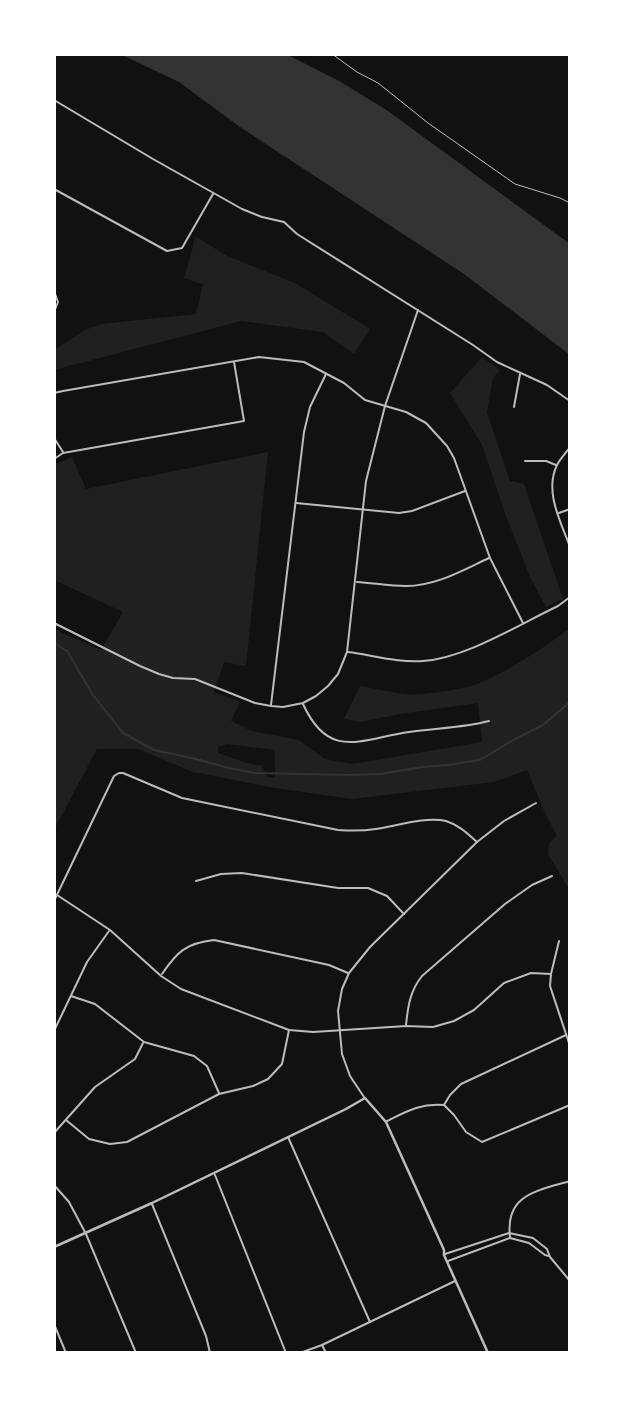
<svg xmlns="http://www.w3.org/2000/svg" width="624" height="1407" font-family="'Work Sans',sans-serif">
  <rect width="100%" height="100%" fill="#111"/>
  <g fill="#202020" fill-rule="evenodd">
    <path d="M195 236 227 256 295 283 370 329 354 354 323 332 241 321 54 370V350L85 330 101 324 196 314 203 284 184 278 192 251Z"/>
    <path d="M482 357 500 370 493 378 487 412 510 481 524 484 563 599 546 607 530 577 505 513 482 445 450 393Z"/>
    <path d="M268 452 246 666 224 662 214 692 240 702 231 721 252 731 299 740 325 759 353 764 482 742 478 703 400 714 361 722 344 719 360 686C374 688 388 692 403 694 419 696 462 690 477 684 507 672 544 648 570 628V891L548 854 549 844 557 836 544 811 527 770 494 782 352 799 275 788 193 772 138 749H97L54 830V629L101 650 123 612 54 580V465L72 457 86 489ZM227 744 275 750V778L267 777 262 766 247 763 218 753V747Z"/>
  </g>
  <path fill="#333" d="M120 54H286L341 82 388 111 570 244V355L464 274 240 127 179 82Z"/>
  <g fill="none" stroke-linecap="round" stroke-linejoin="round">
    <path stroke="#333" stroke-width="2" d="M54 643 67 651 93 695 123 733 154 750 196 759 229 768 255 773 347 775 381 774 422 767 447 765 480 760 513 740 543 725 570 702"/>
    <path stroke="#bcbcbc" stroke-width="1" d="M332 54 357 72 378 83 428 123 515 184 560 198 570 203"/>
    <g stroke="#bcbcbc" stroke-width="2">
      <path d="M54 100 153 159 242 209 262 217 284 222 297 234 473 345 497 362 547 385 570 401"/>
      <path d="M54 189 167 251 182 248 213 194"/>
      <path d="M54 291 58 302 54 312"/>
      <path d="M54 393 63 391 259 357 304 362 344 383 365 400 406 412 426 423 447 446 454 458 490 558 523 623"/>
      <path d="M514 407 520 374"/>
      <path d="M54 438 63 452"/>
      <path d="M570 447C566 453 560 459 557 465 544 492 561 522 570 547"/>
      <path d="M54 459 63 453 244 421 234 362"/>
      <path d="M525 461H546L556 465"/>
      <path d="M296 503 399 513 412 511 465 491"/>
      <path d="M559 513 570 509"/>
      <path d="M357 582C373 583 390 586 406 586 436 586 463 570 489 558"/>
      <path d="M54 623 140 666 159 674 173 678 195 679 255 703 271 706 283 707 303 703 316 696 328 686 338 674 347 652 366 481 385 406 418 310"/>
      <path d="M348 652C372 655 399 663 423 661 466 658 518 625 558 606L570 597"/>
      <path d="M303 704C329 761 361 739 409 732 436 728 462 728 489 721"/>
      <path d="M271 705 304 432 310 407 326 374"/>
      <path d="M196 881 221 874 242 873 338 888H368L387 896 404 914"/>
      <path d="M57 895 110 930 161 976 181 989 289 1030 313 1032 406 1026 433 1027 454 1021 474 1010 504 983 531 973 551 974"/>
      <path d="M54 901 114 776 119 773H123L182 798 338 830C351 831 363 831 376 829 396 826 426 816 446 821 459 825 468 834 477 842"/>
      <path d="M559 941 551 974 550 986 570 1046"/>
      <path d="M162 974C177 952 186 943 214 940L329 965 348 973"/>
      <path d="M71 996 95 1004 144 1042 194 1056 207 1066 219 1093"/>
      <path d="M406 1025C408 1006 410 991 422 976L505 904 532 885 552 876"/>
      <path d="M54 1031 87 962 109 931"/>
      <path d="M364 1097 350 1076 342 1054 338 1011 342 989 349 973 370 947 477 842 504 821 536 803"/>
      <path d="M444 1105 454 1115 466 1132 482 1142 570 1105"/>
      <path d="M66 1120 89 1139 110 1144 127 1142 219 1094 253 1086 268 1079 282 1064 289 1030"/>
      <path d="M387 1121C407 1111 421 1103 444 1105L450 1095 461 1084 566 1035"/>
      <path d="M54 1133 95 1087 135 1059 143 1043"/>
      <path d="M288 1137 370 1322"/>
      <path d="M215 1175 286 1353"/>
      <path d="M54 1185 69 1202 86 1234 136 1353"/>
      <path d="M152 1204 206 1336 210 1353"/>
      <path d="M510 1237C505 1194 537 1191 570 1181"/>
      <path d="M445 1254 509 1233 533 1238 547 1249 550 1257 570 1281"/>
      <path d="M448 1261 510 1238 529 1243 545 1255 549 1256"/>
      <path d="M54 1324 66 1353"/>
      <path d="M322 1345 326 1353"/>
      <path d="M300 1353 322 1345 455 1281"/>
    </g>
    <path stroke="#bcbcbc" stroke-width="2.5" d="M54 1247 152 1203 346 1109 365 1098 386 1122 444 1250V1255L488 1353"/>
  </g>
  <rect width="624" height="1407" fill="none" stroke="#ffffff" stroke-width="112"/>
</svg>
